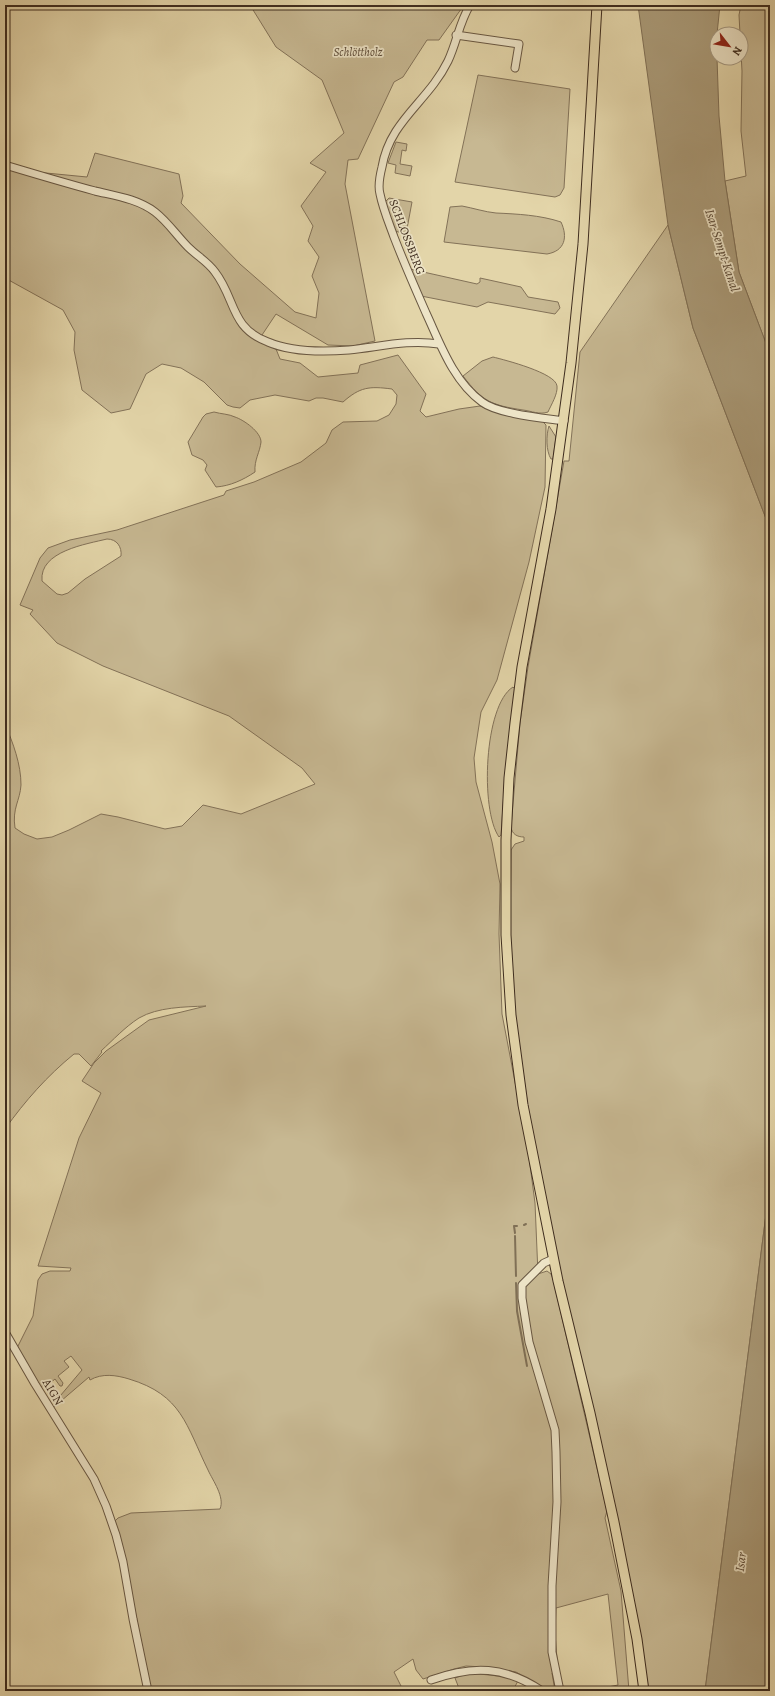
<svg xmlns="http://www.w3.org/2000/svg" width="775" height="1696" font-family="Alegreya,serif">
  <rect width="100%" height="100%" fill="#e3d5a9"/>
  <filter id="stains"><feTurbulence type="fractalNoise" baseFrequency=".005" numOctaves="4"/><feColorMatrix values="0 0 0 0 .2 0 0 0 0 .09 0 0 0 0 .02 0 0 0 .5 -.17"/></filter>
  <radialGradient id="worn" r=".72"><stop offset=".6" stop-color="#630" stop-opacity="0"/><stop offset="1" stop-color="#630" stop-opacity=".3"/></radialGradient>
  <g fill="#c7b892" stroke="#837258" fill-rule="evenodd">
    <path d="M250 5H464L439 40H427L403 77 394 82 358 159 348 160 345 184 375 341 353 346 328 345 276 314 258 341 276 349 280 359 300 363 318 377 358 373 360 365 398 355 426 394 420 411 426 417 459 409 480 406 501 414 541 420 546 425 545 487 529 562 497 680 481 712 474 758 476 782 492 842 500 884 499 934 502 1014 528 1150 535 1203 538 1274 547 1271 551 1274 553 1279 607 1511 605 1518 621 1591 629 1691H588L618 1685 608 1594 556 1608 555 1633 558 1672 552 1673 555 1691H546L516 1672 483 1667 466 1666 454 1669 423 1679 416 1670 413 1659 394 1672 401 1686 398 1691H151L123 1550 115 1521 118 1518 131 1513 220 1509C225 1497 213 1481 208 1470 186 1425 182 1395 129 1379 116 1375 102 1373 90 1380L89 1377 54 1407 55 1402 82 1370 71 1356 64 1361 69 1367 58 1376 63 1383 62 1386H60L55 1379 49 1384 47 1382 41 1387 17 1348 33 1316 38 1280 42 1274 50 1271H70L71 1268 38 1266 79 1138 101 1093 82 1081 94 1063 106 1051 149 1020 206 1006C184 1007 158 1007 139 1018 125 1027 113 1040 101 1051L102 1052 91 1066 79 1054H74C47 1076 25 1101 5 1129V724C13 743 21 764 21 785 20 801 12 808 15 828L24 834 37 839 52 837 69 830 101 814 118 817 165 829 182 826 203 805 241 814 315 784 302 768 229 716 103 666 57 643 30 614 33 610 20 605 40 558 48 548 70 540 117 530 224 495 226 491 254 482 301 462 326 443 332 430 343 422 377 421 389 415 396 404 397 395 392 389C369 386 360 387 343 402L323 398H316L309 401 275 395 250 400 240 408 233 407 227 405 204 382 181 368 162 364 146 374 130 409 111 413 82 390 74 350 75 332 63 310 5 278V169L87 177 95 153 179 174 183 196 181 203 240 264 295 312 316 318 319 293 312 276 319 257 308 241 313 226 301 206 326 172 310 163 344 133 322 80 276 47ZM107 539C117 539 122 547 121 556L85 579 68 593 62 595 57 594 42 581C39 551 87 544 107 539Z"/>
    <path d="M741 5H770V354L739 272 725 181 746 176 741 131 742 71 739 15Z"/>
    <path d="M478 75 570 89 564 188 560 195 555 197 455 182Z"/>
    <path d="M396 142 407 144 406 151 402 150 400 164 412 166 410 176 395 173 396 165 388 163Z"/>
    <path d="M389 198 412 202 406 234 395 231 385 202Z"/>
    <path d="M462 206C473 208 485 212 496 213 517 214 540 215 561 222 568 237 565 251 547 254L444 242 450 207Z"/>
    <path d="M668 225 693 328 770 529V1183L705 1691H648L641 1638 618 1520 568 1309 534 1150 515 1014 510 935 511 850 515 844 524 841V837C517 837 512 834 511 827L520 723 528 667 564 461H569L580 352Z"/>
    <path d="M410 269 477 284 480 282V278L521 287 528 297 558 302 560 308 555 314 488 302 477 307 421 296Z"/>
    <path d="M493 357C505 360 556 373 557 386 558 394 551 405 548 412 540 415 531 411 523 410 491 405 483 402 463 376L482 361Z"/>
    <path d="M214 412C221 414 229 414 235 417 244 420 261 432 261 442 260 452 254 460 255 472 243 480 230 486 216 487L205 470 207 465 203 460 192 455 188 442 203 417 206 414Z"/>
    <path d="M549 426 556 437 553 459H551C546 451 546 435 549 426Z"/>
    <path d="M513 687 515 689 505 777 501 835 499 837C480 810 484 705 513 687Z"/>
    <path d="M469 1673 509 1677 518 1681 513 1690 507 1687 505 1691 503 1690 502 1691H460L455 1678Z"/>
  </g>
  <g fill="#ab9c7a" stroke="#807056">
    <path d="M638 5H720L717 34V58L719 116 725 181 739 272 770 354V529L693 328 668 225Z"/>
    <path d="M770 1183V1682L769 1691H705Z"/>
  </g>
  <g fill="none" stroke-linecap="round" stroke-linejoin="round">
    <g stroke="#807056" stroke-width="2">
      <path d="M524 1225 526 1224"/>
      <path d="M515 1233 514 1226H517"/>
      <path d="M515 1236 516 1276"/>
      <path d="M516 1283 517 1311 527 1366"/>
    </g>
    <defs>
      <g id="minor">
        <path d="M470 5C459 23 457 42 448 61 428 102 390 120 382 167 380 175 378 187 380 194 383 209 389 223 394 237 404 263 415 288 426 313 440 343 453 381 482 402 498 414 543 418 564 421"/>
        <path d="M456 35 519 44 515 68"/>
        <path d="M5 165C35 174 65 183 95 191 116 196 138 199 155 212 168 222 177 236 188 247 197 256 208 262 215 272 236 299 230 328 268 342 291 352 324 352 349 350 379 347 409 339 439 344"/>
        <path d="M553 1259 544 1263 522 1285V1298L529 1342 555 1430 556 1452 557 1502 552 1586V1652L560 1691"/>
        <path d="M5 1332 35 1384 94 1479 106 1506 116 1535 123 1562 133 1619 148 1691"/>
        <path d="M431 1680C473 1665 505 1666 542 1691"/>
      </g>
      <path id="major" d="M597 5 583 244 571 363 551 509 522 667 515 723 509 778 506 840V935L511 1015 523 1105 558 1281 590 1413 614 1522 637 1639 644 1691"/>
    </defs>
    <use href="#minor" stroke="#685742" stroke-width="9"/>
    <use href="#major" stroke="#3f2d1f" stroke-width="11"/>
    <use href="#minor" stroke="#ede4c7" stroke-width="7"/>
    <use href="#major" stroke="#e3d5a9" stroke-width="9"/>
  </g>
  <g text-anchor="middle" stroke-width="3.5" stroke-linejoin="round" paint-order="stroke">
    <g font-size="12" font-style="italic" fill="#5a4936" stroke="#ede4c7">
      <text x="358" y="56">Schlöttholz</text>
    </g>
    <g font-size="12" fill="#3f2d1f" stroke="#ede4c7">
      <text transform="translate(407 237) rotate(69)" y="4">SCHLOSSBERG</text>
      <text transform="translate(53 1392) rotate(59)" y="4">AIGN</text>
    </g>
    <g font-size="13" font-style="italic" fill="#5a4936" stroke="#ede4c7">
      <text transform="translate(723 250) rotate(72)" y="5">Isar-Sempt-Kanal</text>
      <text transform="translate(740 1562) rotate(-83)" y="5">Isar</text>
    </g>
  </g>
  <rect width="775" height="1696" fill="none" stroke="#e3d5a9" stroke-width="20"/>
  <rect x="6" y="6" width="763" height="1684" fill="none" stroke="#3f2d1f" stroke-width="2"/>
  <rect x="10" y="10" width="755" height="1676" fill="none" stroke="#3f2d1f"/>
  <g transform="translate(729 46) rotate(121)"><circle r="19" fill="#ede4c7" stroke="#a79b84"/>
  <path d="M0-3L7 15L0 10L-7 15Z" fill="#8f2418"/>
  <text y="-6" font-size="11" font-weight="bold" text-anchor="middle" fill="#3f2d1f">N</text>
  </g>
  <rect width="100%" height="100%" filter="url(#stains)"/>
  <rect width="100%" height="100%" fill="url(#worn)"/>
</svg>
